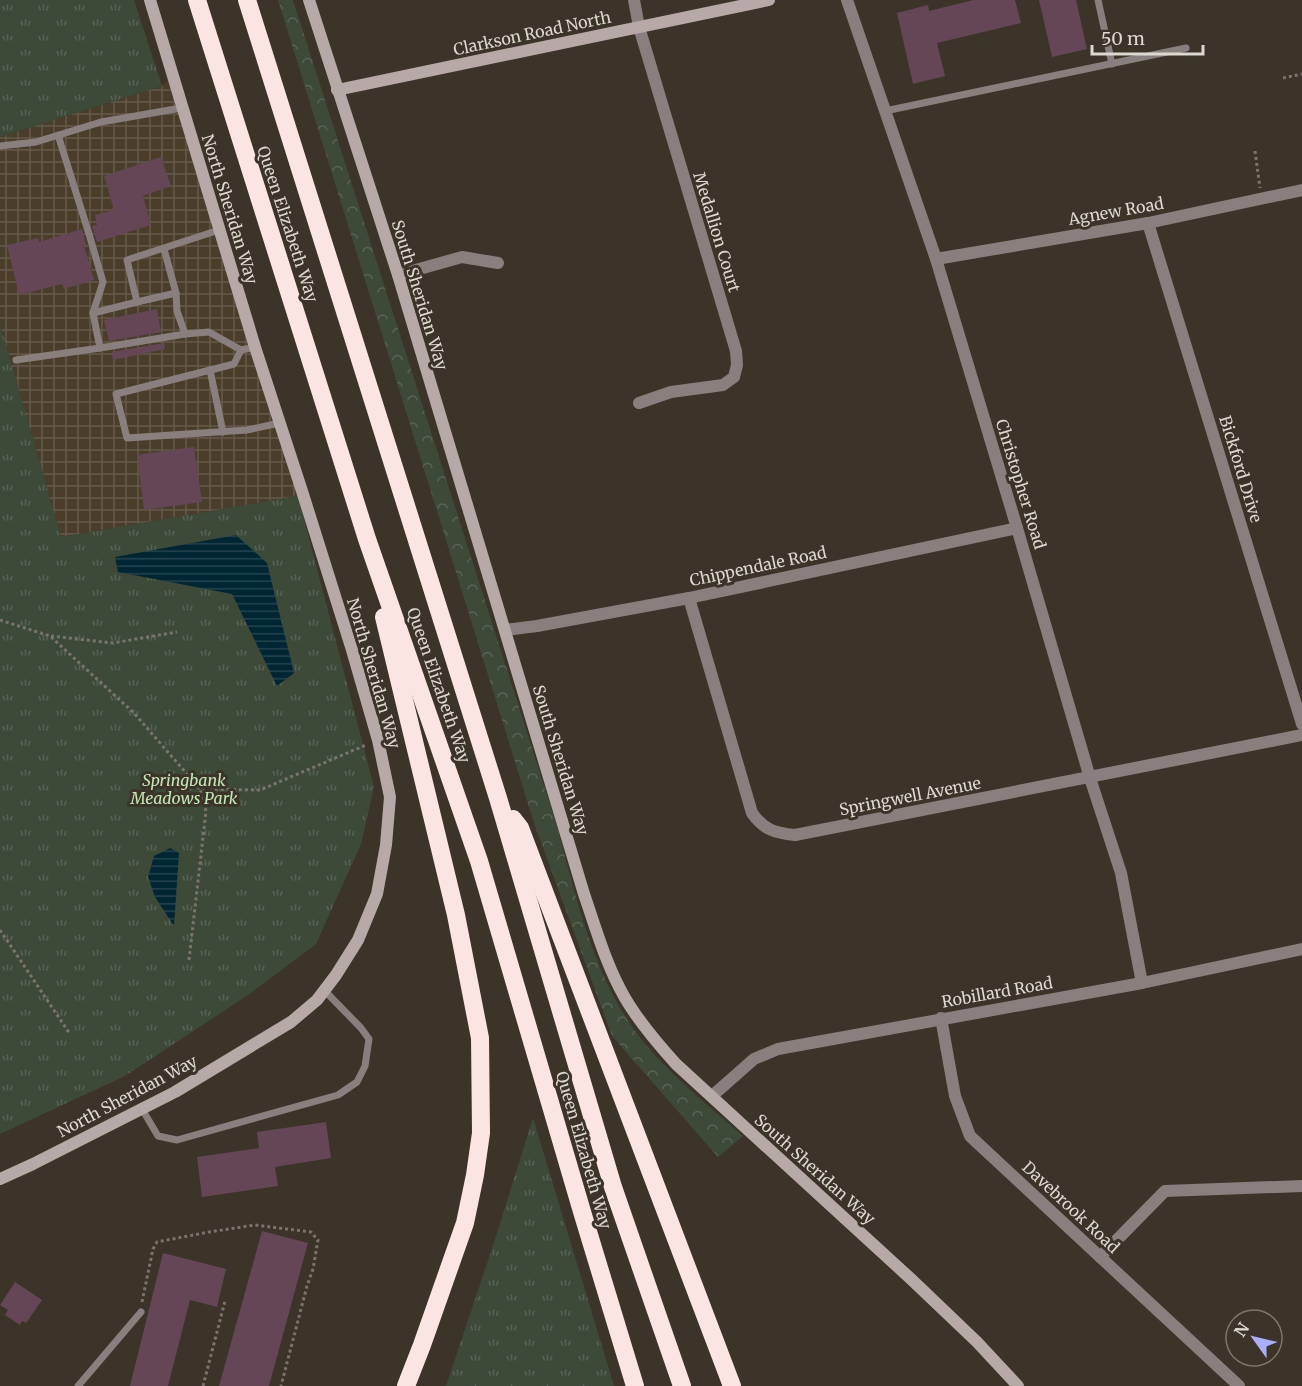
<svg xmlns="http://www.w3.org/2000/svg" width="1302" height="1386" font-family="Merriweather,serif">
  <defs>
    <pattern id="industrial-grid" width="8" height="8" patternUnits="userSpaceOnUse" patternTransform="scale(1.5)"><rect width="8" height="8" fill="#4a3e2b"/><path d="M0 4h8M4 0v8" fill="none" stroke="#645949"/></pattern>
    <pattern id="grass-tufts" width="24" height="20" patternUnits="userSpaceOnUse" patternTransform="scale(1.5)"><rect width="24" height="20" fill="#3d4a38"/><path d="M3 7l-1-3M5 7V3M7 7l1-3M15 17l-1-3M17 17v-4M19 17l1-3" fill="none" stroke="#596354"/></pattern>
    <pattern id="forest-crowns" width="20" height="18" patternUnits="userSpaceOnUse" patternTransform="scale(1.5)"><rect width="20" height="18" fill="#3d4a38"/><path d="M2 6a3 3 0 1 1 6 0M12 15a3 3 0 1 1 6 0" fill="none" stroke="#596354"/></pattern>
    <pattern id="water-rules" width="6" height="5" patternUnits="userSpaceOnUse" patternTransform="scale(1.5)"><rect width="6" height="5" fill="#002633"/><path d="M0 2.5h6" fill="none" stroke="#254550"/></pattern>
  </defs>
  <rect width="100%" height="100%" fill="#3c3428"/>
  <path fill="url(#industrial-grid)" d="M173 77 298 496 61 537 0 324V137L162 86Z"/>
  <g fill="url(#grass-tufts)">
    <path d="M0 0H134L162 86 0 137Z"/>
    <path d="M0 324 61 537 298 496 374 787 361 844 316 944 248 995 125 1076 0 1134Z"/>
    <path d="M533 1118 614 1386H446L491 1252Z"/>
  </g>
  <path fill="url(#forest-crowns)" d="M278 0H293L556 823C577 899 594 983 646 1045 675 1079 710 1107 743 1136L718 1157 612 1036 534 823Z"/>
  <g fill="url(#water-rules)">
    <path d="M236 535 267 563 294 673 277 686 232 594 118 572 115 557Z"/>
    <path d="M170 848 179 853 174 926 155 897 148 877 154 856Z"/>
  </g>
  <g fill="#644656">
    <path d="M973 0H1015L1021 23 937 43 945 76 913 84 897 13 928 5 929 11Z"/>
    <path d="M1039 0H1076L1087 49 1052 57Z"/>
    <path d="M161 157 171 186 143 196 151 225 97 242 92 226 97 225 95 215 114 210 104 176Z"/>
    <path d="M82 229 86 245 84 246 94 280 64 289 62 284 19 295 7 245 38 238 39 242Z"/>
    <path d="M157 309 161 332 109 341 104 320Z"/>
    <path d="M164 343 165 349 113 360 111 352Z"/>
    <path d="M194 447 202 502 144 510 137 455Z"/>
    <path d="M326 1122 331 1158 275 1167 278 1186 202 1197 197 1157 259 1148 257 1132Z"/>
    <path d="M262 1231 308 1243 269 1386H219Z"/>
    <path d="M163 1253 226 1269 220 1294 217 1307 190 1300 168 1386H130Z"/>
    <path d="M15 1282 42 1300 26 1323 22 1321 20 1325 5 1315 8 1310 0 1305Z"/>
  </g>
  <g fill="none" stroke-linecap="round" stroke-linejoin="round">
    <g stroke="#7b746a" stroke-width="3" stroke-dasharray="3 3" stroke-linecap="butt">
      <path d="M1283 78 1302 74"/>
      <path d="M1255 151 1260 188"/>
      <path d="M0 620 50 636 134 713 200 789 260 790 366 745"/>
      <path d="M51 636 113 643 177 632"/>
      <path d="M0 930 70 1034"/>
      <path d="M189 960 206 811 200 789"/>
      <path d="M142 1302 153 1249 157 1242 209 1232 255 1225 311 1232 318 1240 313 1269 307 1286 281 1386"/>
      <path d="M203 1386 225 1301"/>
    </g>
    <g stroke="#887f7e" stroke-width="7">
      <path d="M1098 0 1112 64"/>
      <path d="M885 111 1186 48"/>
      <path d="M58 135 89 234 103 282 93 313"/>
      <path d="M0 146 36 142 101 122 181 108"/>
      <path d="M219 230 127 260 137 302 93 313 100 348 185 334 209 332 241 350"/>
      <path d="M164 249 176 293 177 311 185 334"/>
      <path d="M137 302 176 293"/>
      <path d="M255 347 241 350 234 364 116 394 127 438 247 430 280 423"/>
      <path d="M16 360 100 348"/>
      <path d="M210 370 223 432"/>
      <path d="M142 1109 158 1136 177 1140 338 1095 357 1082 365 1066 369 1039 361 1028 324 990"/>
      <path d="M78 1386 141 1312"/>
    </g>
    <g stroke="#887f7e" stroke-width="12">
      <path d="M634 0 639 27 736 351 737 365 734 377 723 385 671 392 639 403"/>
      <path d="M847 0 936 259 1017 528 1090 778 1121 873 1142 983"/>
      <path d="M1148 223 1302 724"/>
      <path d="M936 259 1148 223 1302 190"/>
      <path d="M398 275 462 257 498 263"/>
      <path d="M689 598 752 813C764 830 775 833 795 835L1302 735"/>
      <path d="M505 630 537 626 689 598 1017 528"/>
      <path d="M941 1018 955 1096 970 1136 1239 1386"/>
      <path d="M712 1096 754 1059 778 1049 1142 983 1302 949"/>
      <path d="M1100 1257 1165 1191 1302 1186"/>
    </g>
    <g stroke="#b6a9a7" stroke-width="12">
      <path d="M309 0 398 275 584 894C596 929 606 965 625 998 639 1022 657 1043 676 1064L911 1279 977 1342 1018 1386"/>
      <path d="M337 90 769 0"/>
      <path d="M0 1179 33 1164 175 1092 291 1022 317 1000 336 975 358 940 377 894 386 845 390 797 378 740 352 650 302 491 255 347 150 0"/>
    </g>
    <g stroke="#fae5e2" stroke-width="18">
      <path d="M197 0 367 539 479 861 583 1215 635 1386"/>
      <path d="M247 0 498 798 613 1187 682 1386"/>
      <path d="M384 617 456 915 480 1038 481 1133 475 1175 465 1223 422 1345 406 1386"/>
      <path d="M513 819 520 828 732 1386"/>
    </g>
  </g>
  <g text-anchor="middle" stroke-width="6" stroke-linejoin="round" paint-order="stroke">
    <g font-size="16" fill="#ddd8d0" stroke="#3c3428">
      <text transform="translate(532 33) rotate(-12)" y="6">Clarkson Road North</text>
      <text transform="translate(230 209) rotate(73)" y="6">North Sheridan Way</text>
      <text transform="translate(1116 211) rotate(-10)" y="6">Agnew Road</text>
      <text transform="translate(288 224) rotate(72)" y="6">Queen Elizabeth Way</text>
      <text transform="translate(717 232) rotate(73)" y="6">Medallion Court</text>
      <text transform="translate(420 295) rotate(73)" y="6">South Sheridan Way</text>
      <text transform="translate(1241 469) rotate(73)" y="6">Bickford Drive</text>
      <text transform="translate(1021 484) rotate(73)" y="6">Christopher Road</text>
      <text transform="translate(758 566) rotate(-12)" y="6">Chippendale Road</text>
      <text transform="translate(374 673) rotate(74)" y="6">North Sheridan Way</text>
      <text transform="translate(439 685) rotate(71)" y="6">Queen Elizabeth Way</text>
      <text transform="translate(561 760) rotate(73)" y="6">South Sheridan Way</text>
      <text transform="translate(910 796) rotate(-11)" y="6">Springwell Avenue</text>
      <text transform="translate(997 992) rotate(-10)" y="6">Robillard Road</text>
      <text transform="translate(127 1096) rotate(-28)" y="6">North Sheridan Way</text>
      <text transform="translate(584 1150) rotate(74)" y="6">Queen Elizabeth Way</text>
      <text transform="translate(815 1169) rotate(42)" y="6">South Sheridan Way</text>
      <text transform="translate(1071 1207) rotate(43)" y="6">Davebrook Road</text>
    </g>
    <g font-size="16" font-style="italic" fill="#c2e8b6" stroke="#3c3428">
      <text x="184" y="786">Springbank<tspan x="184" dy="18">Meadows Park</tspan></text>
    </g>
  </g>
  <g transform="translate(1254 1338) rotate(304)"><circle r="28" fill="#3c3428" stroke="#7c766b" stroke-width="1.5"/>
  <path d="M0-4.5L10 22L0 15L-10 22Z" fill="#abaffb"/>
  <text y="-9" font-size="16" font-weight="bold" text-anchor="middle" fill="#ddd8d0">N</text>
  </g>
  <path d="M1092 45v9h111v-9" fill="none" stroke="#ddd8d0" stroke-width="3"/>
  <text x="1101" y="45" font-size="18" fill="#ddd8d0" stroke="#3c3428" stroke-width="4.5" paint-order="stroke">50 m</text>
</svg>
